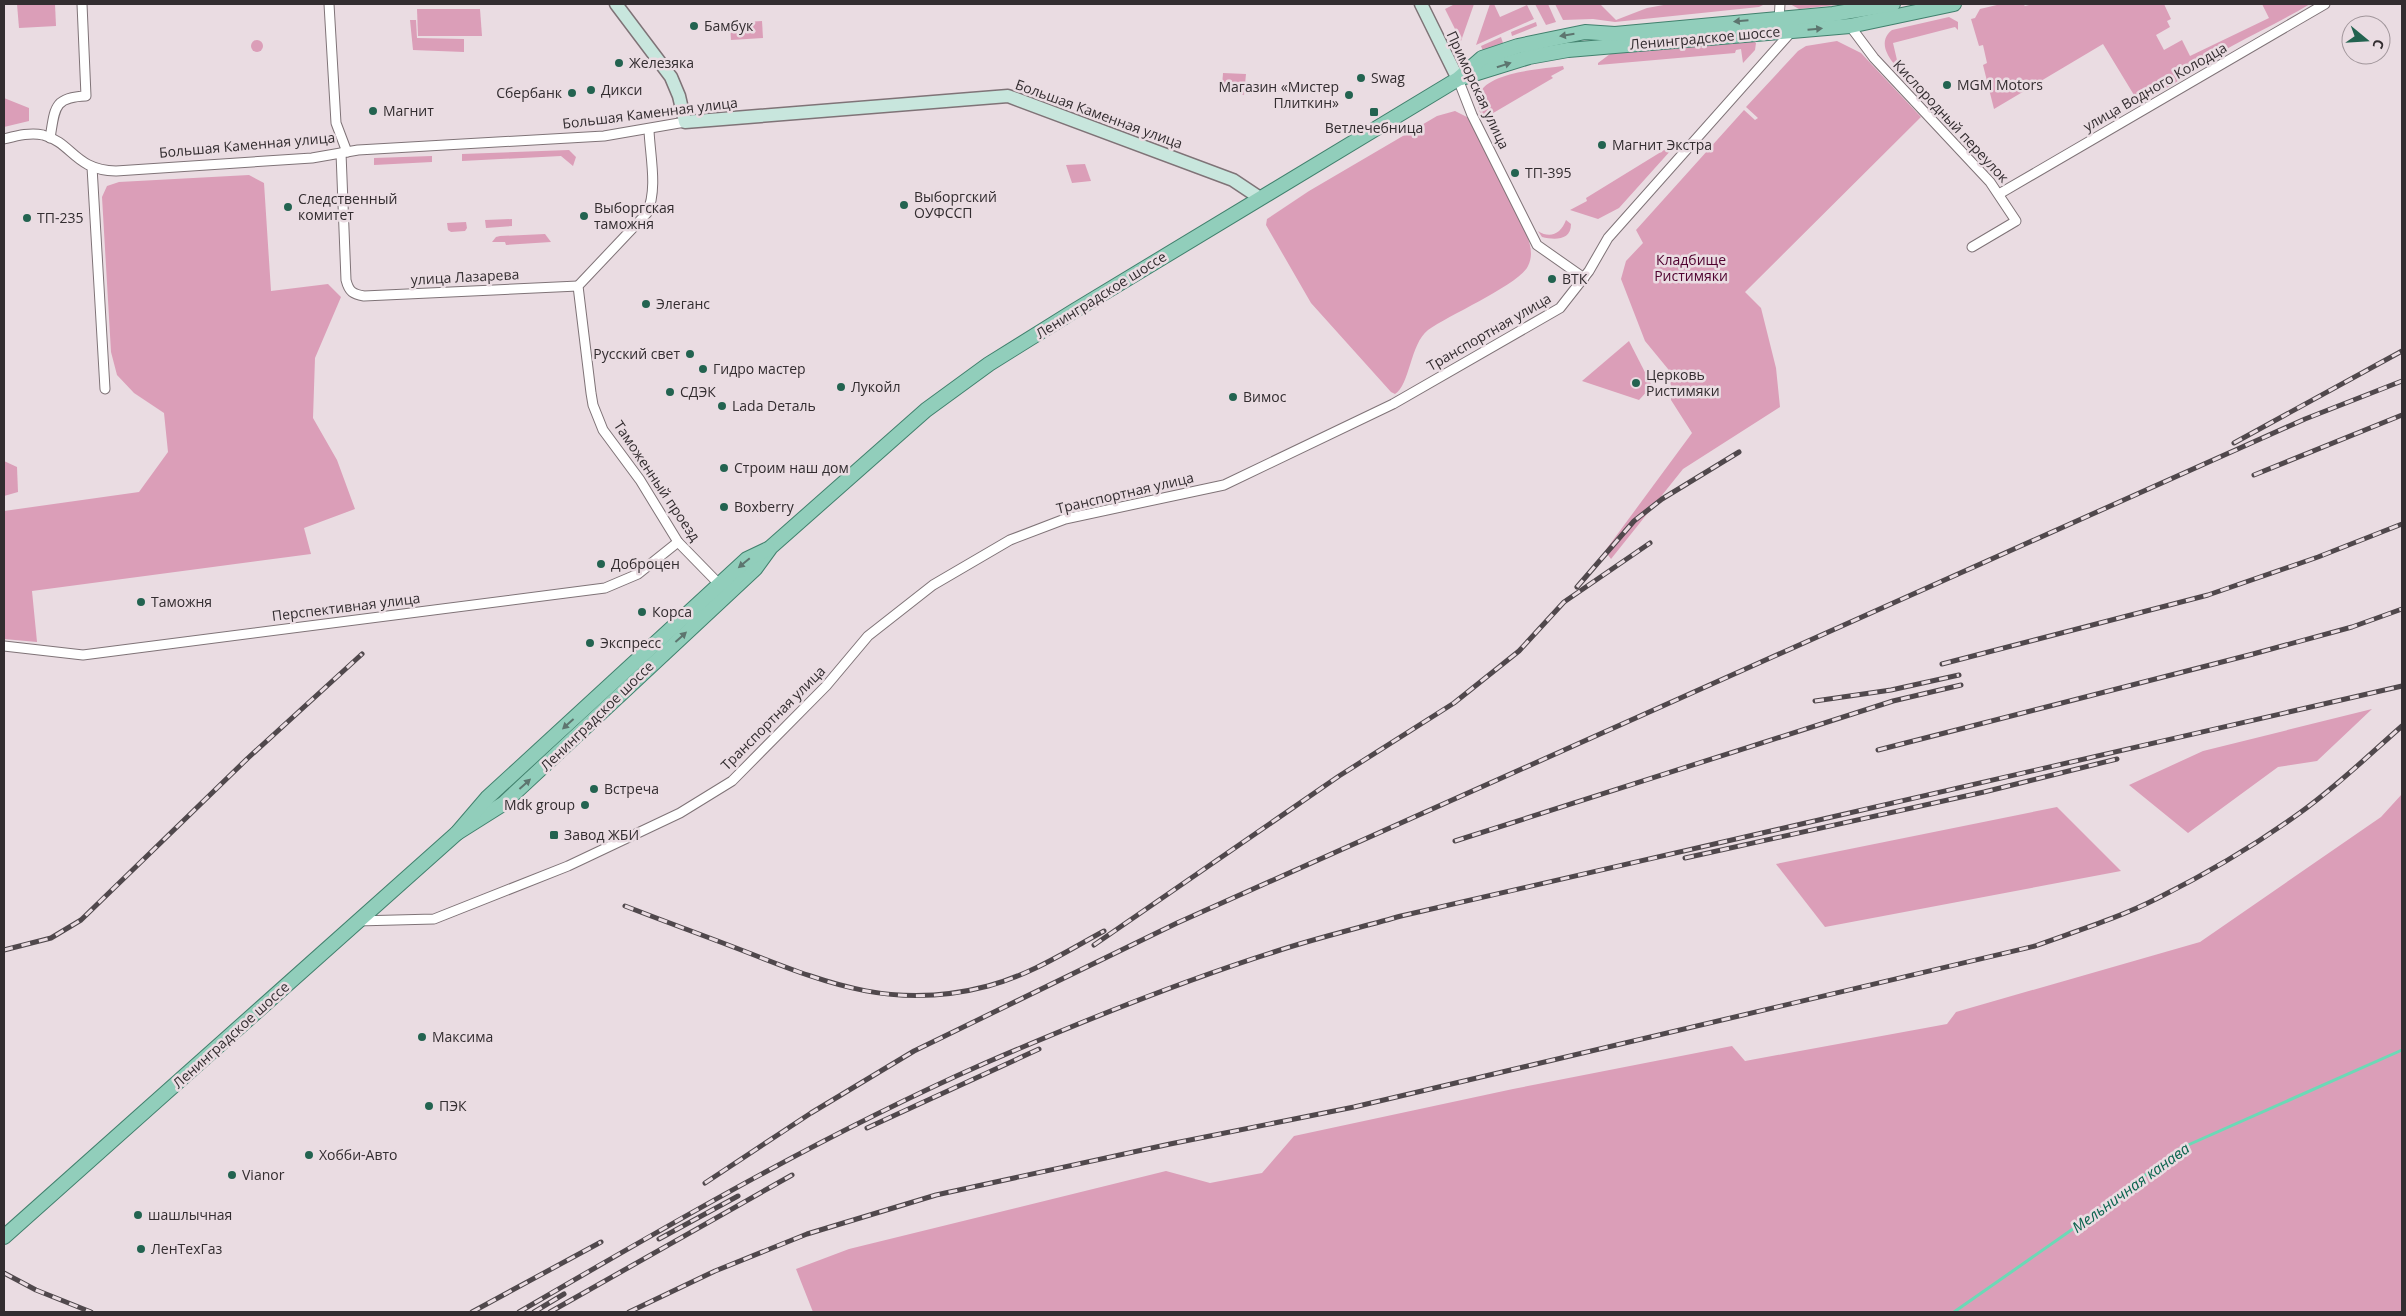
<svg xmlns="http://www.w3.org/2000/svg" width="2406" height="1316" font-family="'Open Sans',sans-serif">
  <rect width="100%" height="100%" fill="#eadce2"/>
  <g fill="#db9eb8">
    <path d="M17 4H55L56 26 19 28Z"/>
    <path d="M1455 4H1474L1461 41 1445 9Z"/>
    <path d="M1490 4H1494L1500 17 1527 5 1534 19 1476 45Z"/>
    <path d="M1535 4H1548L1556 22 1546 25Z"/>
    <path d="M1555 4H1600L1616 20 1647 8 1669 4H1765L1759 7 1615 22 1593 19 1563 20Z"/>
    <path d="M1790 4H1844L1799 9Z"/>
    <path d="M2001 4H2023L2025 6 2033 4H2164L2171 19 2167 21 2170 27 2156 35 2164 50 2182 40 2190 56 2269 18 2262 4H2310C2285 19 2258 32 2232 46 2201 63 2174 88 2140 101L2134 95 2103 44 1994 109 1983 65 1987 63 1983 45 1979 46 1971 19 1975 18 1980 9Z"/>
    <path d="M417 9H480L482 36H418Z"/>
    <path d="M1949 17 1958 22V30L1955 27 1893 43 1897 60 1896 66C1887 56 1878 41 1892 30Z"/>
    <path d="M410 20H416L417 38 464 39V52L413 50Z"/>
    <path d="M762 21 763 38 731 40 730 23Z"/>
    <path d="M1536 22 1537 26 1512 36 1511 32Z"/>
    <path d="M1501 37 1503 43 1483 51 1481 46Z"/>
    <path d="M1752 40 1756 43 1755 50 1743 63 1741 49 1736 50 1735 53 1598 65V63L1610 54Z"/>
    <circle cx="257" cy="46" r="6"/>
    <path d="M1837 41 1861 53 1921 117 1745 292 1761 308 1776 368 1780 407 1683 469 1611 559 1605 551 1692 433 1671 400V386L1668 369 1645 341 1621 279 1626 261 1643 243 1636 230 1744 110 1755 120 1758 118 1746 107 1798 51 1806 46Z"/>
    <path d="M1563 66 1564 69 1551 76 1553 78 1483 119C1480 112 1476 105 1478 97 1484 72 1542 69 1563 66Z"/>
    <path d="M1223 73 1246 74 1244 95 1222 87Z"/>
    <path d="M4 98 29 108V121L4 127Z"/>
    <path d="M1455 111 1469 118 1476 129 1527 236C1531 246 1533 256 1528 266 1520 284 1449 315 1428 330 1410 344 1410 385 1395 394L1391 392 1311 303 1266 225 1267 219 1309 191 1437 116Z"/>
    <path d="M1669 147 1672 149 1619 208 1598 219 1570 210 1587 201 1586 198Z"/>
    <path d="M569 150 576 157 573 166 561 156 462 161V154Z"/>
    <path d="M432 156V162L374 165V158Z"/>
    <path d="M1085 164 1091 181 1072 183 1066 165Z"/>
    <path d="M249 175 264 183 271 291 328 284 341 297 315 358 313 418 337 460 355 509 304 528 311 554 32 591 37 642 4 639V511L139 492 168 452 164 413 134 393 117 375 111 352 102 197 107 186 119 182Z"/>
    <path d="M512 219V226L486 228 485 220Z"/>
    <path d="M1566 220 1571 224C1571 241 1554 240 1542 237L1538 231C1550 239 1561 234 1566 220Z"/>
    <path d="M466 222 467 228 465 231 451 232 448 230 447 223Z"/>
    <path d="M545 234 551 242 506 245 505 242H492L496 237 500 236Z"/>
    <path d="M1629 341 1652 386 1639 400 1582 381Z"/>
    <path d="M4 461 17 467 18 492 4 496Z"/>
    <path d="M2372 709 2317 761 2278 767 2188 833 2129 785 2203 751Z"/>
    <path d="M2402 794V1312H813L796 1269 849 1249 1166 1171 1210 1183 1262 1173 1294 1136 1513 1089 1732 1046 1745 1061 1947 1024 1956 1012 2200 942 2381 817Z"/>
    <path d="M2057 807 2121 871 1825 927 1776 864Z"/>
  </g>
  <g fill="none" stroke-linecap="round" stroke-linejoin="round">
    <path stroke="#6cd9b6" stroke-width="3" d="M1954 1312 2100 1210 2179 1149 2402 1050"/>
    <defs>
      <g id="street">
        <path d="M329 4 336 123 347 152"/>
        <path d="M1779 19 1780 4"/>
        <path d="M1850 26 1874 58 1990 182 2016 221 1972 247"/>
        <path d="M1458 79 1472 115 1537 245 1584 278"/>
        <path d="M649 130C650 156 658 189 647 213L578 286 591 393 593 405 603 430 640 480 678 542 722 587"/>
        <path d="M50 138C55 109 53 97 86 96L82 4"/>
        <path d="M4 139C16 136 30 132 43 135 73 143 74 170 116 171L312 158 358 150 604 136 685 122"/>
        <path d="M341 153 346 280C349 292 353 294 364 296L578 286"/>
        <path d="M92 167 105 389"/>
        <path d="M1999 194 2325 4"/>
        <path d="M4 646 83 655 605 588 638 574 678 542"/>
        <path d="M357 921 434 919 568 866 680 813 732 781 826 686 868 636 933 585 1010 540 1065 519 1224 485 1393 404 1560 308 1589 271 1608 238 1792 31"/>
      </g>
      <g id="secondary">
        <path d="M616 4 671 77 679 96 685 122 1008 96 1233 180 1260 198"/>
        <path d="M1421 4 1458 79"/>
      </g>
      <g id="primary">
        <path d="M1461 78 1529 57 1568 50 1850 26 1954 4"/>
        <path d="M457 833 503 804 755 569 771 547 926 410 989 364 1074 311 1458 79 1482 58 1518 46 1585 32 1615 34 1833 14 1893 4"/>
        <path d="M4 1237 457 833 487 798 747 559 768 549"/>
      </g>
    </defs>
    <use href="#street" stroke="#7f7377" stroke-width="11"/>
    <use href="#secondary" stroke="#7f7377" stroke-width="15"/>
    <use href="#primary" stroke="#41806d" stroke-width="16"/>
    <use href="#street" stroke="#fff" stroke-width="9"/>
    <use href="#secondary" stroke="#c8e6dd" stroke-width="12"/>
    <use href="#primary" stroke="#91cebb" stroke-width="14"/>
    <defs>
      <g id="rail">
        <path d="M2234 443 2402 351"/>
        <path d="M2254 475 2402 415"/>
        <path d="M1577 587 1634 521 1662 499 1739 452"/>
        <path d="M1942 664 2208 595 2318 557 2402 524"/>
        <path d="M1815 701 1891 690 1959 675"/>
        <path d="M1878 750 2253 654 2352 627 2402 609"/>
        <path d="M1455 841 1893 701 1961 685"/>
        <path d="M1685 858 1984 792 2117 759"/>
        <path d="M625 906C666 922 708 937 749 953 833 986 897 1010 988 986 1030 975 1067 951 1104 931"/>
        <path d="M1094 945 1339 776 1454 703 1519 651 1564 602 1650 543"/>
        <path d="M4 950 51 938 81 920 248 758 362 654"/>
        <path d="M867 1128 1039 1049"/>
        <path d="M705 1183 811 1113 914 1051 1177 923 2305 419 2402 381"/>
        <path d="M659 1239 738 1196"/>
        <path d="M4 1273 36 1290 91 1312"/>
        <path d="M472 1312 601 1242"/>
        <path d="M519 1312C670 1224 823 1135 983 1064 1078 1023 1176 983 1274 952 1316 938 1359 928 1401 916L2402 686"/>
        <path d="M534 1312 564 1294"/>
        <path d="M550 1312 792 1175"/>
        <path d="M629 1312 715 1271 807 1234 936 1195 1170 1144 1354 1107 2035 946C2076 931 2119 918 2158 898 2208 873 2257 844 2301 812 2337 786 2369 755 2402 726"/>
      </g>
    </defs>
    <use href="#rail" stroke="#50484c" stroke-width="5"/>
    <use href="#rail" stroke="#eadce2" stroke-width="3" stroke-dasharray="9" stroke-linecap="butt"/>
  </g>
  <defs><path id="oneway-solid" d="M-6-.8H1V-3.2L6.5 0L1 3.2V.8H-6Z" transform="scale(1.25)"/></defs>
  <g fill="#5d756f">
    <use href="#oneway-solid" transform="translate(1741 21) rotate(175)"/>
    <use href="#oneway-solid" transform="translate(1815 29) rotate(-5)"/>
    <use href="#oneway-solid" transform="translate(1567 35) rotate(171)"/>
    <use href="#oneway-solid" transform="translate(1504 65) rotate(-18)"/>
    <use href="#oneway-solid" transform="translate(744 563) rotate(140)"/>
    <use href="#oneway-solid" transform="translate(681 637) rotate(-42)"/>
    <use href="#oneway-solid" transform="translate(568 724) rotate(138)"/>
    <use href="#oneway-solid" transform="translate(525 784) rotate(-42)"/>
  </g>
  <g fill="#236350" stroke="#eadce2" stroke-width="2">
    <circle cx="694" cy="26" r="5"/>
    <circle cx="619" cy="63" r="5"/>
    <circle cx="1361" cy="78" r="5"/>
    <circle cx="1947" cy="85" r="5"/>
    <circle cx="591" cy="90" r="5"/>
    <circle cx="572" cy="93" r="5"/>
    <circle cx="1349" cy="95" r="5"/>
    <circle cx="373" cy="111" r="5"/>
    <rect x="1369" y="107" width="10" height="10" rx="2.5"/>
    <circle cx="1602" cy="145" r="5"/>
    <circle cx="1515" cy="173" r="5"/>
    <circle cx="904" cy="205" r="5"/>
    <circle cx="288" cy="207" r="5"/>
    <circle cx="584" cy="216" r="5"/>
    <circle cx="27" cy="218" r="5"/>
    <circle cx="1552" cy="279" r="5"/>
    <circle cx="646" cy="304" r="5"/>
    <circle cx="690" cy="354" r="5"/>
    <circle cx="703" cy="369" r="5"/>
    <circle cx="1636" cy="383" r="5"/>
    <circle cx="841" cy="387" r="5"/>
    <circle cx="670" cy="392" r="5"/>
    <circle cx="1233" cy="397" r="5"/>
    <circle cx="722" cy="406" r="5"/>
    <circle cx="724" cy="468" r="5"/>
    <circle cx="724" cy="507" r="5"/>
    <circle cx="601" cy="564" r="5"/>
    <circle cx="141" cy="602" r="5"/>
    <circle cx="642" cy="612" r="5"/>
    <circle cx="590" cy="643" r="5"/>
    <circle cx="594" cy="789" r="5"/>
    <circle cx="585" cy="805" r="5"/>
    <rect x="549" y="830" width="10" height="10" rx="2.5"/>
    <circle cx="422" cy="1037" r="5"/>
    <circle cx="429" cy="1106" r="5"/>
    <circle cx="309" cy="1155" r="5"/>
    <circle cx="232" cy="1175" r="5"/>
    <circle cx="138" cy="1215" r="5"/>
    <circle cx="141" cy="1249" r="5"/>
  </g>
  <g text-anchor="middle" stroke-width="5" stroke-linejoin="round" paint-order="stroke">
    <g font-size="14" fill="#332d30" stroke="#eadce2" text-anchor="start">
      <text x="704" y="31">Бамбук</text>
      <text x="629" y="68">Железяка</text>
      <text x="1371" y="83">Swag</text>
      <text x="1957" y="90">MGM Motors</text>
      <text x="1339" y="92" text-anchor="end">Магазин «Мистер<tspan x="1339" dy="16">Плиткин»</tspan></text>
      <text x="601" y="95">Дикси</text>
      <text x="562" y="98" text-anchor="end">Сбербанк</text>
      <text x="383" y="116">Магнит</text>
      <text x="1374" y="133" text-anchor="middle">Ветлечебница</text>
      <text x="1612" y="150">Магнит Экстра</text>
      <text x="1525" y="178">ТП-395</text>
      <text x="914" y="202">Выборгский<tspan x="914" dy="16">ОУФССП</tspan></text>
      <text x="298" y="204">Следственный<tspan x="298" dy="16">комитет</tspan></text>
      <text x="594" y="213">Выборгская<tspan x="594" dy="16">таможня</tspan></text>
      <text x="37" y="223">ТП-235</text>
      <text x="1562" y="284">ВТК</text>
      <text x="656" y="309">Элеганс</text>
      <text x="680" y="359" text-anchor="end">Русский свет</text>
      <text x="713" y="374">Гидро мастер</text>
      <text x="1646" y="380">Церковь<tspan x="1646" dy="16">Ристимяки</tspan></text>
      <text x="851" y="392">Лукойл</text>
      <text x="680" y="397">СДЭК</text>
      <text x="1243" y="402">Вимос</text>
      <text x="732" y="411">Lada Dеталь</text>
      <text x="734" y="473">Строим наш дом</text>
      <text x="734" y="512">Boxberry</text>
      <text x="611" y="569">Доброцен</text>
      <text x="151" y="607">Таможня</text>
      <text x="652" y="617">Корса</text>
      <text x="600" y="648">Экспресс</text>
      <text x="604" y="794">Встреча</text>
      <text x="575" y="810" text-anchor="end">Mdk group</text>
      <text x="564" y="840">Завод ЖБИ</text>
      <text x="432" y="1042">Максима</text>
      <text x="439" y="1111">ПЭК</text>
      <text x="319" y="1160">Хобби-Авто</text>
      <text x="242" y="1180">Vianor</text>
      <text x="148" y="1220">шашлычная</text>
      <text x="151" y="1254">ЛенТехГаз</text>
    </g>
    <g font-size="14" fill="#332d30" stroke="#eadce2">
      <text transform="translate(1705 38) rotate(-5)" y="5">Ленинградское шоссе</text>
      <text transform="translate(2155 87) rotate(-30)" y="5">улица Водного Колодца</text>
      <text transform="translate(1478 90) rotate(65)" y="5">Приморская улица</text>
      <text transform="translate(650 113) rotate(-7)" y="5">Большая Каменная улица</text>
      <text transform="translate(1099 114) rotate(20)" y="5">Большая Каменная улица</text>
      <text transform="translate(1951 121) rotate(47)" y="5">Кислородный переулок</text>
      <text transform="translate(247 145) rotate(-5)" y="5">Большая Каменная улица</text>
      <text transform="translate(465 277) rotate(-3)" y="5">улица Лазарева</text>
      <text transform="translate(1101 295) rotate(-32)" y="5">Ленинградское шоссе</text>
      <text transform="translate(1489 332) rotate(-30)" y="5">Транспортная улица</text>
      <text transform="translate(657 481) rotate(56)" y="5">Таможенный проезд</text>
      <text transform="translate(1125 493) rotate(-13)" y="5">Транспортная улица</text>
      <text transform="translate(346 607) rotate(-7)" y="5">Перспективная улица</text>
      <text transform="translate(597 716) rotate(-44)" y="5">Ленинградское шоссе</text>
      <text transform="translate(773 718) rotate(-45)" y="5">Транспортная улица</text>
      <text transform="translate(231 1035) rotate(-42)" y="5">Ленинградское шоссе</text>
    </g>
    <g font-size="14" fill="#4f022f" stroke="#eadce2">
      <text x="1691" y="265">Кладбище<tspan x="1691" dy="16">Ристимяки</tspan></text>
    </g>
    <g font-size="15" font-style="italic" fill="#0a644e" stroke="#eadce2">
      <text transform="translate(2131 1188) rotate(-36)" y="5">Мельничная канава</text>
    </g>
  </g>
  <rect width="2406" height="1316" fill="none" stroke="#332d30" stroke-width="10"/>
  <g transform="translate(2366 40) rotate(108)"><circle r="24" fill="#eadce2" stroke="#a1969b"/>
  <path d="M0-4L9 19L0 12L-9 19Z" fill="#236350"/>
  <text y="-8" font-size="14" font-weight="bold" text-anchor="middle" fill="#332d30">С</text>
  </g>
</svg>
